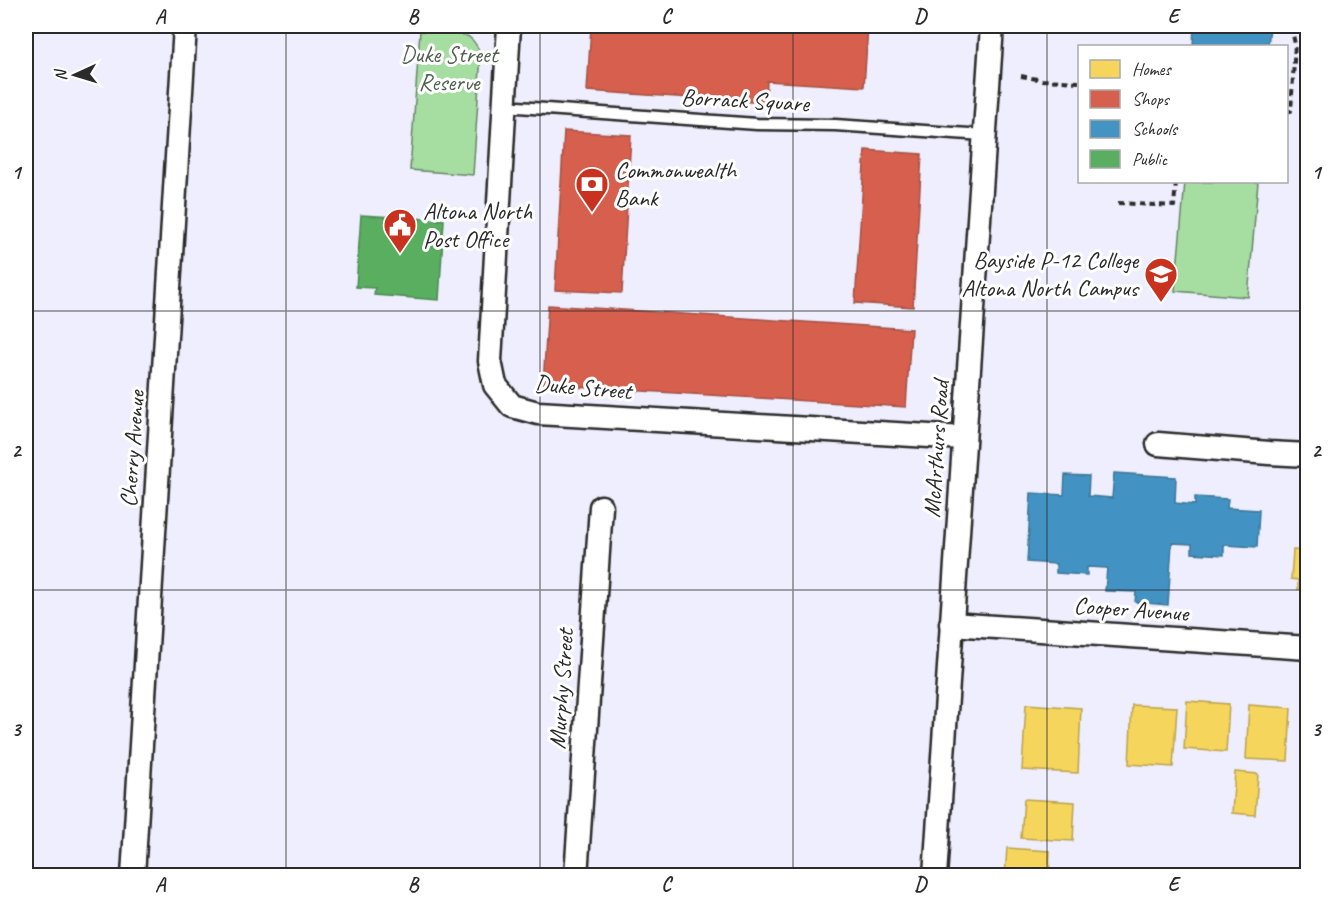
<svg xmlns="http://www.w3.org/2000/svg" width="1333" height="901" font-family="Caveat,sans-serif">
  <rect width="100%" height="100%" fill="#eeeefe"/>
  <filter id="ink" filterUnits="userSpaceOnUse"><feTurbulence type="fractalNoise" baseFrequency=".0167" numOctaves="2"/><feDisplacementMap in="SourceGraphic" scale="12" xChannelSelector="R" yChannelSelector="G"/><feConvolveMatrix kernelMatrix="1 2 1 2 8 2 1 2 1" color-interpolation-filters="sRGB"/></filter>
  <g filter="url(#ink)">
    <g fill="#a6dda1" stroke="#688466" stroke-width="1.5">
      <path d="M420 31C433 32 458 31 469 37 475 41 478 48 481 54L473 175 410 170Z"/>
      <path d="M1185 182H1258L1248 297 1175 291Z"/>
    </g>
    <g fill="#f6d55c" stroke="#b9a24d" stroke-width="1.5">
      <path d="M1293 550 1308 551V590L1298 589V580L1291 579Z"/>
      <path d="M1187 701 1229 704 1226 752 1184 749Z"/>
      <path d="M1026 704 1081 708 1078 773 1022 770Z"/>
      <path d="M1132 705 1177 707 1173 767 1129 764Z"/>
      <path d="M1249 705 1291 708 1288 761 1246 759Z"/>
      <path d="M1305 710H1308V767L1302 766Z"/>
      <path d="M1235 772 1258 774 1255 815 1232 813Z"/>
      <path d="M1024 799 1075 802 1073 841 1021 838Z"/>
      <path d="M1007 848 1050 851 1049 876H1005Z"/>
    </g>
    <g fill="#d6604d" stroke="#a35043" stroke-width="1.5">
      <path d="M644 26H868L864 87 767 81 766 103 587 91 591 27 644 30Z"/>
      <path d="M564 131 631 135 622 293 555 290Z"/>
      <path d="M865 150 922 154 913 307 855 303Z"/>
      <path d="M548 305 911 329 906 407 543 385Z"/>
    </g>
    <g fill="#4393c3" stroke="#3c7495" stroke-width="1.5">
      <path d="M1194 26H1270L1268 46H1193Z"/>
      <path d="M1114 473 1176 477 1175 503 1195 505V497L1228 499 1227 508 1259 510 1257 547 1224 545V555L1192 553V544L1172 543 1168 605 1135 602 1136 592 1105 591 1107 568 1087 567V575L1056 573V564L1027 562 1031 493 1064 495 1065 475 1089 476 1088 496 1112 498Z"/>
    </g>
    <path fill="#5aae61" stroke="#4c8751" stroke-width="1.5" d="M361 215 444 220 439 300 374 295 375 288 356 287Z"/>
    <g fill="none" stroke-linecap="round" stroke-linejoin="round">
      <defs>
        <path id="lane" d="M504 106 757 124 835 125 984 135"/>
        <g id="street">
          <path d="M509 26 490 361 495 385 512 406 538 413 964 438"/>
          <path d="M1158 444 1269 453 1308 455"/>
          <path d="M951 624 1308 648"/>
          <path d="M133 876 185 26"/>
          <path d="M576 876 601 507"/>
          <path d="M935 876 992 26"/>
        </g>
      </defs>
      <use href="#lane" stroke="#2b2b2b" stroke-width="15"/>
      <use href="#street" stroke="#2b2b2b" stroke-width="27"/>
      <g stroke="#2b2b2b" stroke-width="4" stroke-dasharray="6 4.5" stroke-linecap="butt">
        <path d="M1021 76 1042 80 1080 82"/>
        <path d="M1286 111H1291L1295 44 1291 26"/>
        <path d="M1118 203 1174 206 1176 182"/>
      </g>
      <use href="#lane" stroke="#fff" stroke-width="10"/>
      <use href="#street" stroke="#fff" stroke-width="22"/>
    </g>
  </g>
  <path fill="none" stroke="#2b2b2b" stroke-width="1.5" stroke-opacity="0.55" d="M286 26V876M540 26V876M793 26V876M1047 26V876M26 311H1308M26 590H1308"/>
  <defs>
    <symbol id="bank-pin" viewBox="-11 -11 22 30"><path d="M0 17L-7.5 6A9.5 9.5 0 1 1 7.5 6Z" fill="#c8321e" stroke="#fff"/><path d="M-6-4H6V4H-6ZM0-2.3a2.3 2.3 0 1 0 0 4.6a2.3 2.3 0 1 0 0-4.6Z" fill="#fff"/></symbol>
    <symbol id="civic-pin" viewBox="-11 -11 22 30"><path d="M0 17L-7.5 6A9.5 9.5 0 1 1 7.5 6Z" fill="#c8321e" stroke="#fff"/><path d="M-.6-6.5H3V-4.5H.6V-3L4-1V1h2V6H-6V1h2V-1L-.6-3ZM-1.2 2.5V6h2.4V2.5Z" fill="#fff"/></symbol>
    <symbol id="school-pin" viewBox="-11 -11 22 30"><path d="M0 17L-7.5 6A9.5 9.5 0 1 1 7.5 6Z" fill="#c8321e" stroke="#fff"/><path d="M0-5L7-2L0 1L-7-2ZM-4 1L0 2.5L4 1V4Q0 6-4 4Z" fill="#fff"/></symbol>
  </defs>
  <g fill-rule="evenodd">
    <use href="#bank-pin" x="573" y="165" width="38" height="52"/>
    <use href="#civic-pin" x="381" y="206" width="38" height="52"/>
    <use href="#school-pin" x="1142" y="255" width="38" height="52"/>
  </g>
  <g text-anchor="middle" stroke-width="6" stroke-linejoin="round" paint-order="stroke">
    <g font-size="24" fill="#50604e" stroke="#fff">
      <text x="449" y="62">Duke Street<tspan x="449" dy="28">Reserve</tspan></text>
    </g>
    <g font-size="24" fill="#2b2b2b" stroke="#fff">
      <text transform="translate(745 100) rotate(3)" y="8">Borrack Square</text>
      <text transform="translate(583 387) rotate(5)" y="8">Duke Street</text>
      <text transform="translate(132 449) rotate(-86)" y="8">Cherry Avenue</text>
      <text transform="translate(936 449) rotate(-86)" y="8">McArthurs Road</text>
      <text transform="translate(1131 609) rotate(4)" y="8">Cooper Avenue</text>
      <text transform="translate(561 689) rotate(-86)" y="8">Murphy Street</text>
    </g>
    <g font-size="24" fill="#2b2b2b" stroke="#fff" text-anchor="start">
      <text x="615" y="178">Commonwealth<tspan x="615" dy="28">Bank</tspan></text>
      <text x="423" y="219">Altona North<tspan x="423" dy="28">Post Office</tspan></text>
      <text x="1138" y="268" text-anchor="end">Bayside P-12 College<tspan x="1138" dy="28">Altona North Campus</tspan></text>
    </g>
  </g>
  <rect width="1333" height="901" fill="none" stroke="#fff" stroke-width="66"/>
  <rect x="1078" y="45" width="210" height="138" fill="#ffffff" stroke="#aaaaaa" stroke-width="1.5"/>
  <rect x="1090" y="60" width="30" height="18" fill="#f6d55c" stroke="#aaaaaa" stroke-width="1.5"/>
  <text x="1132" y="75" font-size="18" fill="#2b2b2b">Homes</text>
  <rect x="1090" y="90" width="30" height="18" fill="#d6604d" stroke="#aaaaaa" stroke-width="1.5"/>
  <text x="1132" y="105" font-size="18" fill="#2b2b2b">Shops</text>
  <rect x="1090" y="120" width="30" height="18" fill="#4393c3" stroke="#aaaaaa" stroke-width="1.5"/>
  <text x="1132" y="135" font-size="18" fill="#2b2b2b">Schools</text>
  <rect x="1090" y="150" width="30" height="18" fill="#5aae61" stroke="#aaaaaa" stroke-width="1.5"/>
  <text x="1132" y="165" font-size="18" fill="#2b2b2b">Public</text>
  <g transform="translate(75 75) rotate(266)" stroke="#ffffff" stroke-width="4.5" paint-order="stroke">
  <path d="M0-4.5L10 22L0 15L-10 22Z" fill="#2b2b2b"/>
  <text y="-9" font-size="16" font-weight="bold" text-anchor="middle" fill="#2b2b2b">N</text>
  </g>
  <rect x="33" y="33" width="1267" height="835" fill="none" stroke="#2b2b2b" stroke-width="2"/>
  <g font-size="20" text-anchor="middle" font-weight="bold" fill="#2b2b2b">
    <text x="160" y="23">A</text>
    <text x="413" y="23">B</text>
    <text x="666" y="23">C</text>
    <text x="920" y="23">D</text>
    <text x="1173" y="23">E</text>
    <text x="16" y="179">1</text>
    <text x="1316" y="179">1</text>
    <text x="16" y="457">2</text>
    <text x="1316" y="457">2</text>
    <text x="16" y="736">3</text>
    <text x="1316" y="736">3</text>
    <text x="160" y="891">A</text>
    <text x="413" y="891">B</text>
    <text x="666" y="891">C</text>
    <text x="920" y="891">D</text>
    <text x="1173" y="891">E</text>
  </g>
</svg>
